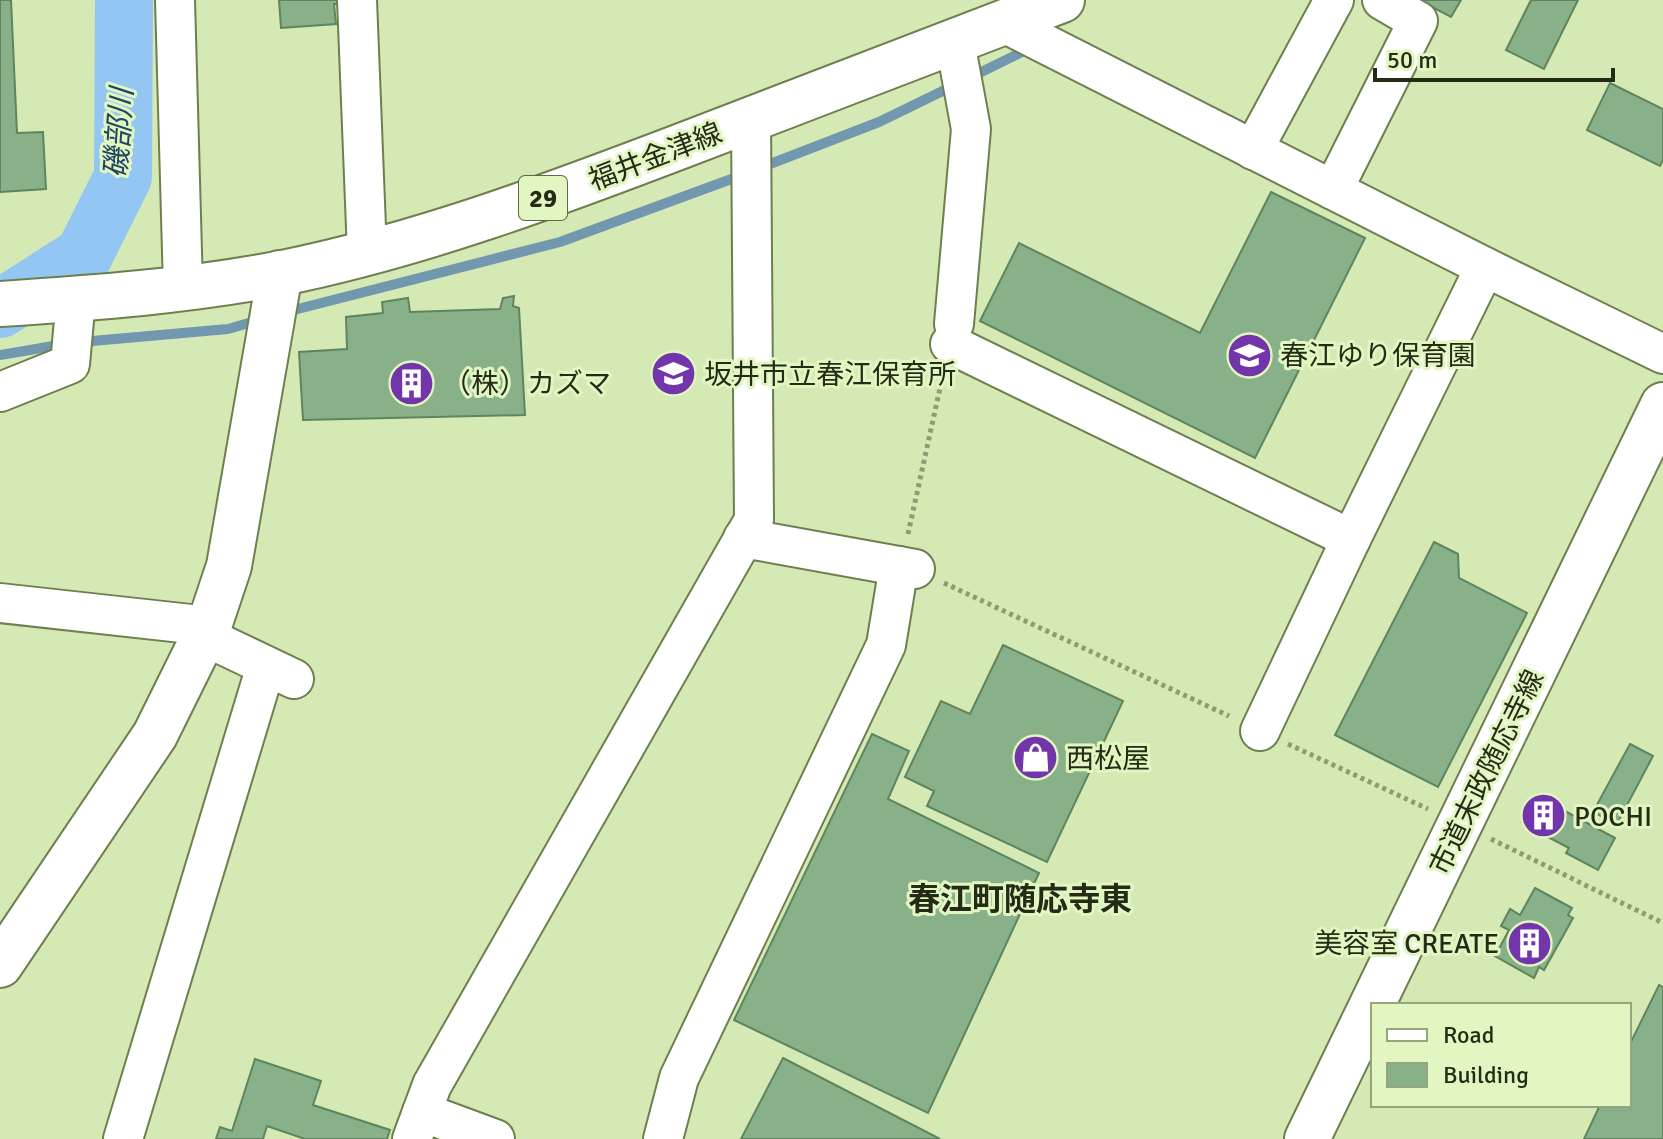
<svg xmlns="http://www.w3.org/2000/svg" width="1663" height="1139" font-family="Signika,'Noto Sans JP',sans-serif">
  <rect width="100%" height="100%" fill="#d5e9b4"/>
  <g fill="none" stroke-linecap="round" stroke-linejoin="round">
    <g stroke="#7298b0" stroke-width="10">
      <path d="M969 78 1024 51 1030 53"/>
      <path d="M760 168 879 122 955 85"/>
      <path d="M286 312 560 242 745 174"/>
      <path d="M81 342 228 329 259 320"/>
      <path d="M0 355 65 344"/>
    </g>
    <path stroke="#93c6f2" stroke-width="58" d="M0 309 84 255 123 177 124 0"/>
  </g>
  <g fill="#89b189" stroke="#5e855e" stroke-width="2">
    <path d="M0 0H11L17 133 43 132 46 189 0 192Z"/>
    <path d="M279 0H343V4H334L336 24 281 28Z"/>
    <path d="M1419 0H1461L1451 17Z"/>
    <path d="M1531 0H1578L1544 69 1506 50Z"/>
    <path d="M1610 83 1663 109V160L1660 166 1587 130Z"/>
    <path d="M1271 192 1365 238 1255 458 980 321 1019 243 1200 333Z"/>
    <path d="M514 296 513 306 519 308 525 415 303 420 299 352 347 349 346 317 383 313 382 302 408 298 410 312 500 309 503 298Z"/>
    <path d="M1434 542 1458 554 1459 578 1527 613 1438 787 1335 735Z"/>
    <path d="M1003 645 1123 701 1047 862 927 806 934 791 905 777 941 701 970 714Z"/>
    <path d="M872 734 909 751 888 799 1039 873 928 1113 734 1020Z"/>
    <path d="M1630 744 1653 756 1617 824 1593 812Z"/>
    <path d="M1537 795 1563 810 1548 837 1522 822Z"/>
    <path d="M1563 810 1615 838 1598 870 1566 853 1569 848 1548 837Z"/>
    <path d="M1535 888 1572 908 1568 915 1573 918 1544 970 1539 967 1534 978 1495 956 1509 930 1501 926 1510 909 1520 915Z"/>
    <path d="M1659 985 1663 987V1139H1584L1600 1105H1629V1046Z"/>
    <path d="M783 1058 940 1139H741Z"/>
    <path d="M255 1059 321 1081 313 1105 390 1130 387 1139H305L267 1126 263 1139H216L220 1127 232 1131Z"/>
  </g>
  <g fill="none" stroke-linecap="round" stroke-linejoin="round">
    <defs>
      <g id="street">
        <path d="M175 0 183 288"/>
        <path d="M357 0 367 253"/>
        <path d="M1004 23 1485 267 1663 354"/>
        <path d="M1253 150 1334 0"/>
        <path d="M1333 190 1418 21 1382 0"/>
        <path d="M954 324 971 129 955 42"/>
        <path d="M950 344 1351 539"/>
        <path d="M0 392 70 364 76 299"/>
        <path d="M743 538 915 569"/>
        <path d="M0 603 209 626"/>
        <path d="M204 636 294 679"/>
        <path d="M1260 731 1351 539 1485 267"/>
        <path d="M422 1112 495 1139"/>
        <path d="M123 1139 266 666"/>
        <path d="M412 1139 432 1085 754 520 751 119"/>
        <path d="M663 1139 679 1078 886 645 899 566"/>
      </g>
      <g id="secondary">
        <path d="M0 965 155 735 209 626 229 566 280 273"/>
        <path d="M1307 1139 1663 405"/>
      </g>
      <path id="primary" d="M0 304C94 298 189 291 282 273 420 245 553 195 684 145 810 97 936 49 1062 0"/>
    </defs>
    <use href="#street" stroke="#6e7f4f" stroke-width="42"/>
    <use href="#secondary" stroke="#6e7f4f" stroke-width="48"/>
    <use href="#primary" stroke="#6e7f4f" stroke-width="48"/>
    <g stroke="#8d9c74" stroke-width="5" stroke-dasharray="4 4" stroke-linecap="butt">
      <path d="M908 534 942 379"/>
      <path d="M944 583 1229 716"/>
      <path d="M1288 744 1428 809"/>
      <path d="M1491 839 1663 923"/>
    </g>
    <use href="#street" stroke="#fff" stroke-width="38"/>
    <use href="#secondary" stroke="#fff" stroke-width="44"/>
    <use href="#primary" stroke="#fff" stroke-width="44"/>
  </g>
  <defs>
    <symbol id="school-disc" viewBox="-11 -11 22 22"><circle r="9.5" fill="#7335aa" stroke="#e2f6c1"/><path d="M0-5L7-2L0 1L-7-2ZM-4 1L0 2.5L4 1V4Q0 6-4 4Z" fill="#fff"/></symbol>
    <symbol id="building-disc" viewBox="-11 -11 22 22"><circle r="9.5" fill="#7335aa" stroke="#e2f6c1"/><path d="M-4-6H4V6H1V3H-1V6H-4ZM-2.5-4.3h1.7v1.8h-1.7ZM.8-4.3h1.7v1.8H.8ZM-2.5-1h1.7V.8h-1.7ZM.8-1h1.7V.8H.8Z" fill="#fff"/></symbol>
    <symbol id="shop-disc" viewBox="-11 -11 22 22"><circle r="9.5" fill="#7335aa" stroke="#e2f6c1"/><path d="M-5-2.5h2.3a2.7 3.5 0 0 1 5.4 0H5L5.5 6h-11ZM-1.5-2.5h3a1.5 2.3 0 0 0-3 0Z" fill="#fff"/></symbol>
  </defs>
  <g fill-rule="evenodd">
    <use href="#school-disc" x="1224" y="330" width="51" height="51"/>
    <use href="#school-disc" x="648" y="348" width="51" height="51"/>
    <use href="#building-disc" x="386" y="358" width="51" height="51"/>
    <use href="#shop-disc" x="1010" y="732" width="51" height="51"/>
    <use href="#building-disc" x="1518" y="790" width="51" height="51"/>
    <use href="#building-disc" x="1504" y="918" width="51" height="51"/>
  </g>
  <g text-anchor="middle" stroke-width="6" stroke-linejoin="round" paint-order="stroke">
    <rect fill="#e2f6c1" stroke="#5d684a" stroke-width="2" x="519" y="176" width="48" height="44" rx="6"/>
    <g font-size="26" font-weight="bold" fill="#242b17">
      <text x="543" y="207">29</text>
    </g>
    <g font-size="28" fill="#242b17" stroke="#e2f6c1">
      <text transform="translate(655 156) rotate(-21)" y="10">福井金津線</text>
      <text transform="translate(1486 772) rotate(-64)" y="10">市道末政随応寺線</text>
    </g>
    <g font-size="28" fill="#242b17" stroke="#e2f6c1" text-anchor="start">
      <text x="1280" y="365">春江ゆり保育園</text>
      <text x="704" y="384">坂井市立春江保育所</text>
      <text x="443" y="393">（株）カズマ</text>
      <text x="1066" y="768">西松屋</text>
      <text x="1574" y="826">POCHI</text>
      <text x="1499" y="953" text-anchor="end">美容室 CREATE</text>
    </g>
    <g font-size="30" font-style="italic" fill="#204663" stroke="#e2f6c1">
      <text transform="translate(119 133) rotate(-86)" y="10">磯部川</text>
    </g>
    <g font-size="32" font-weight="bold" fill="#242b17" stroke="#e2f6c1">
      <text x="1020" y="910">春江町随応寺東</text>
    </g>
  </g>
  <rect x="1371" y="1003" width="260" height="104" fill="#e2f6c1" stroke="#96a57d" stroke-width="2"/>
  <rect x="1387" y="1029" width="40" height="12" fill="#ffffff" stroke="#96a57d" stroke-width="2"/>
  <text x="1443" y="1043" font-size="24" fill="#242b17">Road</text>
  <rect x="1387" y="1063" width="40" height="24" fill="#89b189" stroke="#96a57d" stroke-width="2"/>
  <text x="1443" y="1083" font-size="24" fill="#242b17">Building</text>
  <path d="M1375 68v12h238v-12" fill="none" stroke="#242b17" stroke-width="4"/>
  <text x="1387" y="68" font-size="24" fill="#242b17" stroke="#e2f6c1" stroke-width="6" paint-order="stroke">50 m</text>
</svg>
